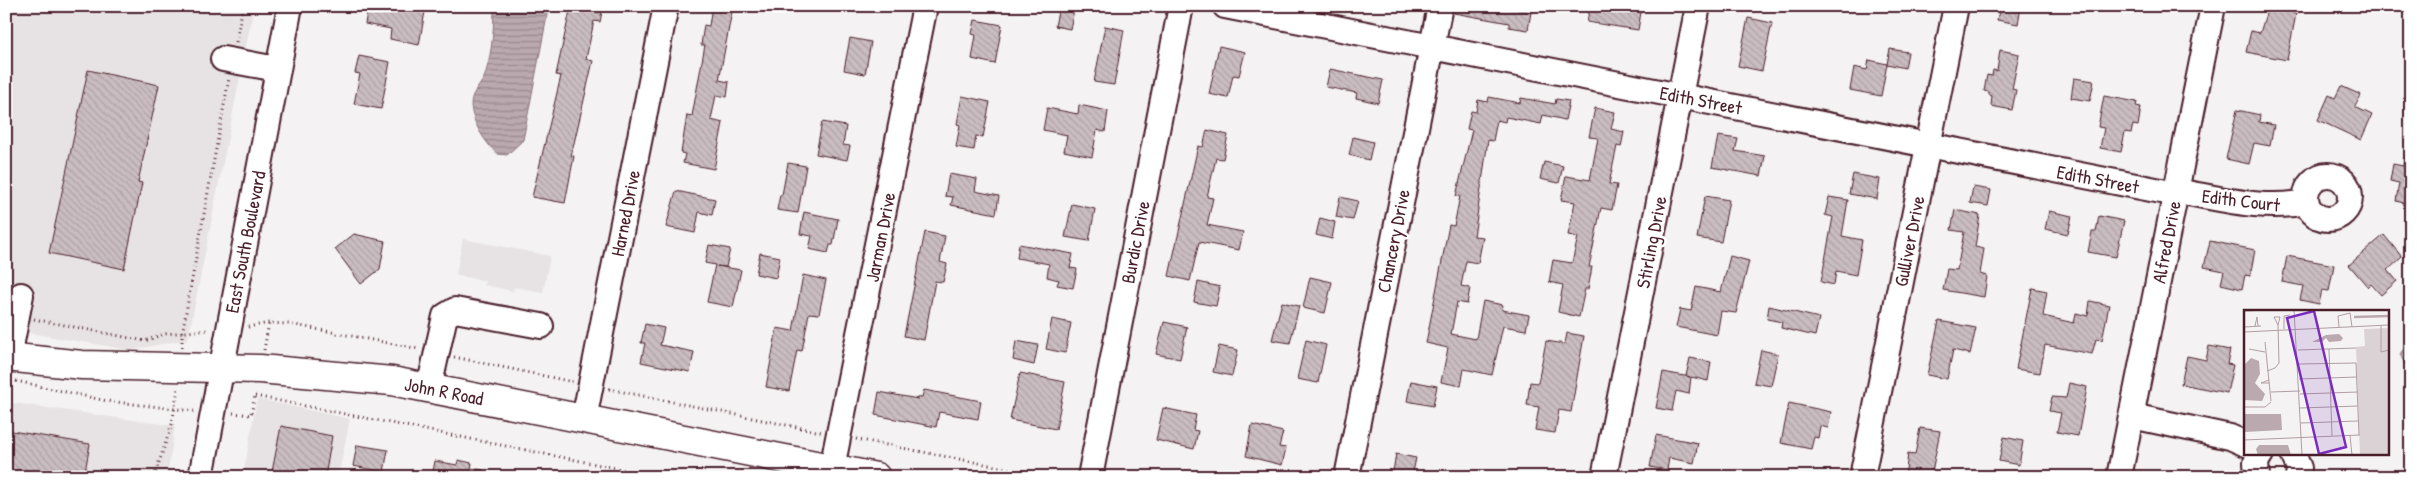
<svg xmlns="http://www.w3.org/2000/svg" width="2417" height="483" font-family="'Patrick Hand',sans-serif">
  <defs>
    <pattern id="water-rules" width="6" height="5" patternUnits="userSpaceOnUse" patternTransform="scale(1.25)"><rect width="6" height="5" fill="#baa9ae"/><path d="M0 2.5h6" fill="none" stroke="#99898e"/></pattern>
    <pattern id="building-back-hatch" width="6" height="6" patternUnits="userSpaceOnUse" patternTransform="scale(1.25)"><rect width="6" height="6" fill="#cabdc1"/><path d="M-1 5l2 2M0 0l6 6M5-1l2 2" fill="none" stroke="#afa2a6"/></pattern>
  </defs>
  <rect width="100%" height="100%" fill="#f4f2f2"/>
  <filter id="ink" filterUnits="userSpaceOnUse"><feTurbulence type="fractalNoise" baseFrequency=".02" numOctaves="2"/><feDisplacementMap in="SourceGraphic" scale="10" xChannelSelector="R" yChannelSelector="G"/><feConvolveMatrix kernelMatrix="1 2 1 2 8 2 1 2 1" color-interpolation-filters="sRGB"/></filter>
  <g filter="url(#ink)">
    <g fill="#e7e2e3">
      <path d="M15 6H254L188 339 131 350 6 329V56Z"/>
      <path d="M463 239 550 256 543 292 514 287 513 291 484 285 485 281 456 275Z"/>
      <path d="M257 399 350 419 338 477H243Z"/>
      <path d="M6 402 175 426 167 477H6Z"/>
    </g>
    <g fill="url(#water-rules)" stroke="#8d727a">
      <path d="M494 6H549L523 140 507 155 498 154C484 143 465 112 473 95 477 87 484 81 486 72 492 51 494 28 494 6Z"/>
      <path d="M2411 339V377L2400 354Z"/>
    </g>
    <g fill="url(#building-back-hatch)" stroke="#4a1f2b">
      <path d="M368 6H426L419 45 390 39 391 29 365 24Z"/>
      <path d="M571 6H603L600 22 594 21 586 59 593 61 571 156H574L565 203 532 197 561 76 556 75Z"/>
      <path d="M712 6H733L719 80 729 82 727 97 716 95 711 120 723 123 714 169 683 163 685 154 681 153 687 115 692 116 705 45H701L704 25 709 26Z"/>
      <path d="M1455 6H1497L1531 12 1528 30 1509 27V23L1454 13Z"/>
      <path d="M1590 6H1642L1638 30 1587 22Z"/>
      <path d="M2000 6H2021L2018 24 1997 20Z"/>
      <path d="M1059 7 1074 10 1070 29 1055 26Z"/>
      <path d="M2268 7 2296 14 2287 60 2246 52 2251 31 2260 33Z"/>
      <path d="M1748 18 1772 23 1762 71 1738 66Z"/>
      <path d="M975 20 1002 25 995 64 972 59 976 35 972 34Z"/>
      <path d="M1105 26 1124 30 1114 85 1094 82Z"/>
      <path d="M850 38 871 42 865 74 844 70Z"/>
      <path d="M1219 46 1245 52 1239 76 1233 75 1228 98 1209 94Z"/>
      <path d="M1890 49 1908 52 1905 68 1887 64Z"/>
      <path d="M2000 50 2019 54 2012 89 2016 90 2012 110 1991 106 1992 96 1989 95V92L1984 91 1987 75 1992 76 1993 70 1997 71Z"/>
      <path d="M359 56 390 62 381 109 354 104 360 74 355 73Z"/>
      <path d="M1869 60 1887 64 1881 96 1850 90 1854 67 1867 70Z"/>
      <path d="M1330 69 1383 80 1378 103 1356 98 1357 93 1326 87Z"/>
      <path d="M88 70 159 85 138 182 142 183 124 269 49 253Z"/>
      <path d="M2074 78 2094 81 2090 101 2071 98Z"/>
      <path d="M2341 86 2361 95 2355 107 2372 115 2361 140 2318 120 2329 95 2335 98Z"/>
      <path d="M962 96 990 102 983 137 976 136 974 150 956 147 960 125 957 124Z"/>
      <path d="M2104 96 2137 102 2136 106 2141 107 2138 126 2133 125 2131 133 2125 132 2121 152 2100 148 2104 128 2098 127Z"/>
      <path d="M1489 97 1520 103 1521 98 1555 104 1556 99 1569 101 1565 120 1543 115 1541 124 1506 117 1505 122 1497 120 1493 141 1488 140 1475 230 1474 236 1483 237 1478 263 1466 261 1461 286 1470 288 1467 304 1457 302 1451 334 1476 339 1483 301 1503 305 1502 310 1529 315 1526 330 1503 326 1492 375 1464 369 1461 386 1441 382 1448 348 1426 343 1449 225 1454 226 1460 196H1456L1472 130 1467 129 1471 111 1476 112 1478 100 1488 102Z"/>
      <path d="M1079 105 1108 111 1105 132 1097 130 1092 157 1064 151 1067 135 1043 130 1047 108 1078 114Z"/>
      <path d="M1595 108 1615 112 1611 129 1624 132 1621 147 1617 146 1609 184 1617 185 1612 210 1601 208 1589 267H1592L1588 289H1585L1579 317 1558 312 1563 285 1549 282 1553 260 1572 263 1578 237 1568 235 1575 202 1561 200 1566 176 1590 180 1598 138 1589 137Z"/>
      <path d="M2237 110 2260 115 2259 122 2274 125 2270 146 2254 143 2249 164 2226 159Z"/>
      <path d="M822 122 846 126 843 145 850 146 847 160 816 154Z"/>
      <path d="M1207 130 1228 135 1223 159 1216 158 1207 197 1213 198 1207 225 1243 232 1239 250 1199 242 1190 281 1169 276 1198 146 1203 147Z"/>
      <path d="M1718 136 1738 139 1735 151 1765 156 1761 176 1712 167Z"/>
      <path d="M1353 137 1373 142 1369 160 1349 155Z"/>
      <path d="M2404 158H2411V205L2396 201 2399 183 2390 181 2393 164 2403 166Z"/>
      <path d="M1544 162 1563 166 1559 183 1540 179Z"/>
      <path d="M788 163 806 166 798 213 777 210 780 195H782Z"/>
      <path d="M949 174 977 179 975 191 999 196 996 214 951 205 953 197 945 196Z"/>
      <path d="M1853 174 1880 179 1877 199 1849 194Z"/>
      <path d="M1973 187 1991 190 1988 206 1970 203Z"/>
      <path d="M676 191 715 199 712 215 699 212 695 233 666 227Z"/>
      <path d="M1705 196 1729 200 1721 242 1697 238Z"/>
      <path d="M1340 197 1358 201 1353 220 1336 217Z"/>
      <path d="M1829 197 1848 200 1842 236 1862 240 1856 275 1836 271 1834 285 1821 282 1833 217 1825 215Z"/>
      <path d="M1072 204 1095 209 1089 241 1065 237Z"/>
      <path d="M1955 210 1980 215 1975 247 1984 249 1980 274 1987 276 1984 297 1943 290 1947 269 1957 270 1964 232 1951 230Z"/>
      <path d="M2049 211 2072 216 2068 234 2045 229Z"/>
      <path d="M804 212 838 219 833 245H830L828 253 809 249 812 236 800 234Z"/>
      <path d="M2099 216 2124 221 2116 257 2088 252 2092 232H2096Z"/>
      <path d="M1320 218 1335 222 1332 239 1316 235Z"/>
      <path d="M925 232 945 236 940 262 947 264 943 282 935 281 924 340 904 336Z"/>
      <path d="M354 234 385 241 380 269 361 284 335 249Z"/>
      <path d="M2384 235 2402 257 2388 270 2397 281 2381 295 2371 284 2368 287 2349 265Z"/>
      <path d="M2210 241 2255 250 2250 276 2245 275 2242 289 2221 284 2224 271 2204 267Z"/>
      <path d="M1019 244 1073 254 1070 268 1077 269 1073 288 1057 285 1059 280 1047 277 1049 264 1017 258Z"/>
      <path d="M709 245 730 249 726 267 717 266 741 270 733 307 707 302 715 265 705 263Z"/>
      <path d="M760 253 780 257 776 278 756 274Z"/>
      <path d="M1730 256 1749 261 1736 313 1721 311 1717 335 1676 327 1680 309 1691 311 1696 287 1721 292Z"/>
      <path d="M2287 256 2334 265 2329 291 2322 290 2319 304 2300 300 2303 286 2282 282Z"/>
      <path d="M803 275 826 280 819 314 809 313 802 351 797 350 789 391 766 387 777 328 793 331Z"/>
      <path d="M1310 277 1332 282 1325 313 1303 308Z"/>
      <path d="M1198 282 1220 287 1216 306 1194 302Z"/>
      <path d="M2032 288 2047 291 2043 316 2074 323 2076 313 2088 316 2090 301 2109 305 2102 340 2096 339 2092 354 2045 345 2040 373 2016 369Z"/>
      <path d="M1282 302 1299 306 1290 343 1272 340Z"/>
      <path d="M1769 306 1819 318 1815 336 1781 328 1782 322 1767 319Z"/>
      <path d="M1052 319 1071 323 1065 353 1046 349Z"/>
      <path d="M1939 321 1976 328 1970 354 1953 350 1947 379 1927 375Z"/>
      <path d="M1164 322 1187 327 1180 359 1156 354Z"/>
      <path d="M645 324 664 328 660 345 694 352 690 372 641 362 645 343H641Z"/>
      <path d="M1567 333 1584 336 1571 412 1559 410 1555 433 1535 430 1539 407 1527 405 1530 382 1538 383 1546 341 1565 344Z"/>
      <path d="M1306 340 1326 345 1318 383 1297 379Z"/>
      <path d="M1016 341 1038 345 1034 365 1013 360Z"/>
      <path d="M1219 346 1238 350 1232 376 1213 372Z"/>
      <path d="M2209 346 2230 350 2227 364 2233 365 2227 393 2181 384 2187 356 2206 360Z"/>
      <path d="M1761 350 1778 354 1771 386 1754 383Z"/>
      <path d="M1690 358 1711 362 1708 381 1691 377 1689 394 1676 391 1672 411 1656 408 1663 372 1690 377 1686 376Z"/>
      <path d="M1020 373 1065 382 1056 429 1010 420Z"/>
      <path d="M1411 381 1437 386 1433 406 1407 401Z"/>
      <path d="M2069 383 2087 387 2078 436 2057 432 2061 413 2049 411 2052 397 2066 398Z"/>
      <path d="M924 390 981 401 978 419 939 412 936 427 875 415 879 392 918 399 919 397H922Z"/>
      <path d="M1789 403 1831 412 1828 428 1820 426 1818 438 1814 437 1811 449 1781 443Z"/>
      <path d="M1163 408 1196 415 1193 430 1198 431 1194 449 1156 440Z"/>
      <path d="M1252 425 1283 432 1279 447 1286 448 1282 465 1246 456Z"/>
      <path d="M281 426 332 436 325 477H271Z"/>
      <path d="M1920 428 1940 431 1931 477H1905L1908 454 1915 455Z"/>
      <path d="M6 430 90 444 84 477H6Z"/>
      <path d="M1656 435 1698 443 1694 463 1669 458 1667 470 1650 467Z"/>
      <path d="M2004 437 2023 441 2019 465 1999 461Z"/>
      <path d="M357 445 388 450 384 472 353 466Z"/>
      <path d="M1396 454 1416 458 1412 477H1392Z"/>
      <path d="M458 460 472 463 471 468 483 470V477H432L435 461 457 465Z"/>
    </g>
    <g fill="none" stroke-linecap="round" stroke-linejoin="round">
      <defs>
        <g id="minor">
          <path d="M1225 6 2176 194"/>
          <path d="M223 59 277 69"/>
          <circle cx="2328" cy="197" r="22"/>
          <path d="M2176 191C2219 198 2263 211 2306 202"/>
          <path d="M9 357 21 295"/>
          <path d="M429 388 445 316 455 310 541 326"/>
          <path d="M2132 416 2230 437 2246 444"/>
          <path d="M584 419 666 6"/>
          <path d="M2293 454 2299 468 2298 477"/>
          <path d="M832 468 925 6"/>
          <path d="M201 477 290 6"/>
          <path d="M1090 477 1181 6"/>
          <path d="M1347 477 1440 6"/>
          <path d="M1604 477 1698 6"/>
          <path d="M1862 477 1956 6"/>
          <path d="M2119 477 2213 6"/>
          <path d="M2257 477 2256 462 2261 454"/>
        </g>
        <path id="major" d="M6 357 82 365 260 369 392 381 876 477"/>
      </defs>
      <use href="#minor" stroke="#4a1f2b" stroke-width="28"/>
      <use href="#major" stroke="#4a1f2b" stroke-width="31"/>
      <g stroke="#4a1f2b" stroke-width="3" stroke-dasharray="1 4" stroke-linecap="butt">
        <path d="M236 42 243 6"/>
        <path d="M34 319 145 341 164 334 209 330"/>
        <path d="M248 327 269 323 290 324 419 349"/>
        <path d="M182 347V334L229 78"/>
        <path d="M264 350 269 323"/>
        <path d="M454 357 573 382"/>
        <path d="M16 381 107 401 194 411"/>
        <path d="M609 389 821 432"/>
        <path d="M255 396 661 477"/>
        <path d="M233 413 251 415 255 395"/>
        <path d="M856 439 1051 477"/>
        <path d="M154 477 172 424 178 388"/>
      </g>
      <use href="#minor" stroke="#fff" stroke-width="24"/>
      <use href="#major" stroke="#fff" stroke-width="28"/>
    </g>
  </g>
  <g text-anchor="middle" stroke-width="5" stroke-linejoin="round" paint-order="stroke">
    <g font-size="19" fill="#4a1f2b" stroke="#fff">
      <text transform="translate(1701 100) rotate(11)" y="7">Edith Street</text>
      <text transform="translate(2098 179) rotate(11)" y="7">Edith Street</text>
      <text transform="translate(2241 200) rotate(7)" y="7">Edith Court</text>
      <text transform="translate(625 213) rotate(-79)" y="7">Harned Drive</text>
      <text transform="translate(880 237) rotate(-79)" y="7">Jarman Drive</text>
      <text transform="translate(1393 241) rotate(-79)" y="7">Chancery Drive</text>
      <text transform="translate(1909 241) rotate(-79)" y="7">Gulliver Drive</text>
      <text transform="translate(245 242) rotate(-79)" y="7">East South Boulevard</text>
      <text transform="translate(1135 242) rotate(-79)" y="7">Burdic Drive</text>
      <text transform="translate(1651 242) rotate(-79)" y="7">Stirling Drive</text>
      <text transform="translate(2166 242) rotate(-79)" y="7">Alfred Drive</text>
      <text transform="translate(444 391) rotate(11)" y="7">John R Road</text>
    </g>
  </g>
  <g transform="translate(2244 310)">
    <rect width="145" height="145" fill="#f4f2f2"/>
    <path d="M145 18V145H116L112 37 121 36 120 19Z" fill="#dbd2d5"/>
    <path d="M95 24 99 28 97 31 85 32 82 28 78 32H68L82 25ZM7 48 15 51 16 64 11 73 21 84 18 91 0 90V55ZM0 104H37L38 120 1 122ZM44 135 47 145H14L12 139 15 135Z" fill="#baa9ae"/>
    <path fill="none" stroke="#baa9ae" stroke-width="2.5" d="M110 7 145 6"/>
    <path fill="none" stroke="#b09ea2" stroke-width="1" d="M50 0 58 145M0 1 25 0M11 16 13 7 14 16M137 16V42L145 40M0 17 17 16M95 17 94 6 106 3 108 17M40 19V6L46 5M0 22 145 15M21 32 27 91M5 39 21 42M85 39 88 126M54 40 112 38M55 54 112 53 115 125M23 61 31 58 35 53 34 15 30 7H36L34 15M55 69 113 67M25 70 17 73H25M27 82 56 81M56 84 114 82M0 97H21L27 92M56 98 114 96M57 113 114 111M106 126 108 145M0 130 116 125"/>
    <path fill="#7b2cbf" fill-opacity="0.15" stroke="#7b2cbf" stroke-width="2.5" d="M70 1 102 137 75 144 43 8Z"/>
    <rect width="145" height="145" fill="none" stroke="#4a1f2b" stroke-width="2.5"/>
  </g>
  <rect width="2417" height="483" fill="none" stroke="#fff" stroke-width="25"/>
  <rect x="12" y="12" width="2392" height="458" fill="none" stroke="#4a1f2b" stroke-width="2" filter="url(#ink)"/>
</svg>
